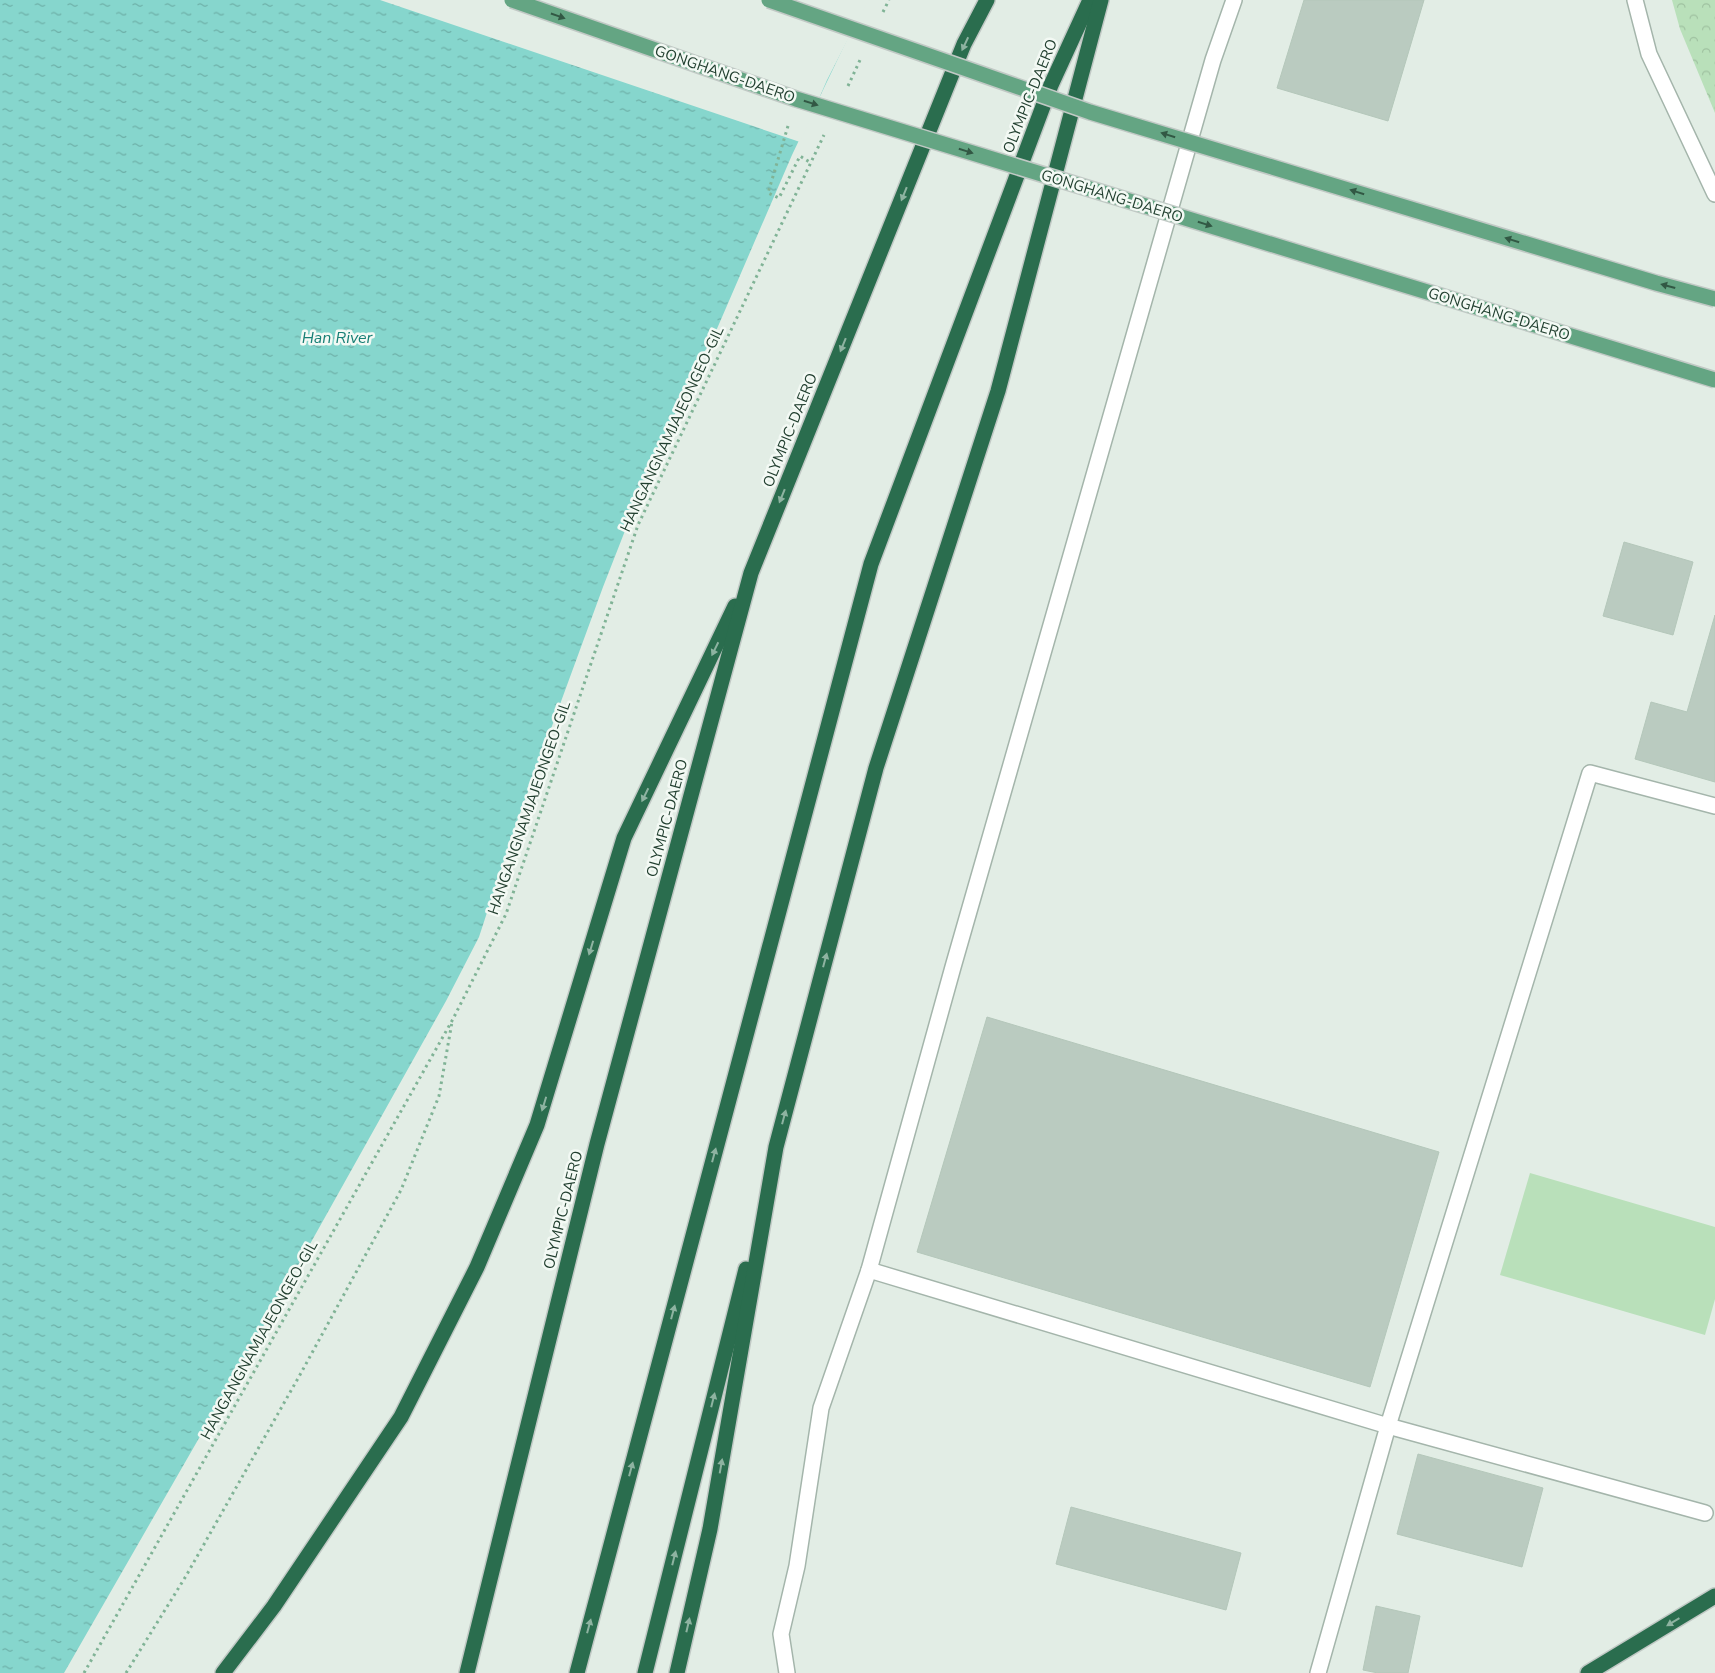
<svg xmlns="http://www.w3.org/2000/svg" width="1715" height="1673" font-family="'Nunito Sans',sans-serif">
  <defs>
    <pattern id="forest-crowns" width="20" height="18" patternUnits="userSpaceOnUse" patternTransform="scale(1.25)"><rect width="20" height="18" fill="#b9e0ba"/><path d="M2 6a3 3 0 1 1 6 0M12 15a3 3 0 1 1 6 0" fill="none" stroke="#9fc1a0"/></pattern>
    <pattern id="water-ripples" width="26" height="14" patternUnits="userSpaceOnUse" patternTransform="scale(1.25)"><rect width="26" height="14" fill="#86d6cd"/><path d="M2 4q2-2 4 0t4 0M15 11q2-2 4 0t4 0" fill="none" stroke="#6dafa7"/></pattern>
  </defs>
  <rect width="100%" height="100%" fill="#e2ede5"/>
  <path fill="url(#forest-crowns)" d="M1672 0H1715V113L1680 29Z"/>
  <path fill="#b9e0ba" d="M1530 1173 1715 1227V1299L1705 1335 1500 1275Z"/>
  <path fill="url(#water-ripples)" d="M0 0H866L792 155 713 338 698 362 680 404 657 449 603 587 515 827 479 937 446 1001 291 1278 64 1673H0Z"/>
  <path fill="#e2ede5" d="M380 0H868L827 80 800 142Z"/>
  <g fill="#bacbc0" stroke="#b4c7ba">
    <path d="M1304 0H1424L1388 121 1277 88Z"/>
    <path d="M1624 542 1693 562 1673 635 1603 616Z"/>
    <path d="M1715 615V782L1635 759 1651 702 1687 712Z"/>
    <path d="M987 1017 1439 1152 1370 1387 917 1252Z"/>
    <path d="M1418 1454 1543 1488 1522 1567 1397 1534Z"/>
    <path d="M1071 1507 1241 1553 1226 1610 1056 1564Z"/>
    <path d="M1376 1606 1420 1616 1408 1673H1378L1363 1670Z"/>
  </g>
  <g fill="none" stroke-linecap="round" stroke-linejoin="round">
    <defs>
      <g id="lane">
        <path d="M1635 0 1649 54 1715 194"/>
        <path d="M869 1270 1388 1426 1705 1513"/>
        <path d="M787 1673 781 1634 797 1566 821 1408 869 1270 953 967 1213 60 1234 0"/>
        <path d="M1318 1673 1388 1426 1590 773 1715 806"/>
      </g>
      <g id="highway">
        <path d="M223 1673 274 1606 401 1417 477 1267 537 1125 624 838 735 606"/>
        <path d="M467 1673 597 1144 751 573 964 44 987 0"/>
        <path d="M577 1673 871 564 1051 85 1090 0"/>
        <path d="M645 1673 746 1269"/>
        <path d="M677 1673 710 1529 776 1147 876 768 998 391 1101 0"/>
        <path d="M1588 1673 1715 1596"/>
      </g>
    </defs>
    <use href="#lane" stroke="#a4b5ab" stroke-width="18"/>
    <use href="#highway" stroke="#c1c9c5" stroke-width="18"/>
    <g stroke="#80b396" stroke-width="3" stroke-dasharray="2.5 4" stroke-linecap="butt">
      <path d="M883 12 889 0"/>
      <path d="M848 86 860 60"/>
      <path d="M788 126 768 193 779 198 800 156 811 163"/>
      <path d="M84 1673 453 1019 506 914 638 525 824 135"/>
      <path d="M126 1673 186 1576 301 1373 401 1190 439 1096 452 1022"/>
    </g>
    <use href="#lane" stroke="#fff" stroke-width="15"/>
    <use href="#highway" stroke="#2a6d4e" stroke-width="15"/>
    <defs>
      <g id="primary-bridge">
        <path d="M512 0 796 99 1715 380"/>
        <path d="M769 0 1090 112 1656 283 1715 299"/>
      </g>
    </defs>
    <use href="#primary-bridge" stroke="#c1c9c5" stroke-width="18" stroke-linecap="butt"/>
    <use href="#primary-bridge" stroke="#64a583" stroke-width="15"/>
  </g>
  <defs><path id="oneway-solid" d="M-6-.8H1V-3.2L6.5 0L1 3.2V.8H-6Z" transform="scale(1.25)"/></defs>
  <g fill="#325844">
    <use href="#oneway-solid" transform="translate(558 16) rotate(19)"/>
    <use href="#oneway-solid" transform="translate(811 103) rotate(17)"/>
    <use href="#oneway-solid" transform="translate(1168 135) rotate(-163)"/>
    <use href="#oneway-solid" transform="translate(966 151) rotate(17)"/>
    <use href="#oneway-solid" transform="translate(1357 192) rotate(-163)"/>
    <use href="#oneway-solid" transform="translate(1205 224) rotate(17)"/>
    <use href="#oneway-solid" transform="translate(1512 240) rotate(-163)"/>
    <use href="#oneway-solid" transform="translate(1668 286) rotate(-165)"/>
  </g>
  <g fill="#8eb3a1">
    <use href="#oneway-solid" transform="translate(965 44) rotate(115)"/>
    <use href="#oneway-solid" transform="translate(904 194) rotate(112)"/>
    <use href="#oneway-solid" transform="translate(843 345) rotate(112)"/>
    <use href="#oneway-solid" transform="translate(782 496) rotate(112)"/>
    <use href="#oneway-solid" transform="translate(715 649) rotate(116)"/>
    <use href="#oneway-solid" transform="translate(645 795) rotate(116)"/>
    <use href="#oneway-solid" transform="translate(591 948) rotate(107)"/>
    <use href="#oneway-solid" transform="translate(825 960) rotate(-75)"/>
    <use href="#oneway-solid" transform="translate(544 1104) rotate(107)"/>
    <use href="#oneway-solid" transform="translate(784 1117) rotate(-75)"/>
    <use href="#oneway-solid" transform="translate(714 1155) rotate(-75)"/>
    <use href="#oneway-solid" transform="translate(673 1312) rotate(-75)"/>
    <use href="#oneway-solid" transform="translate(713 1400) rotate(-76)"/>
    <use href="#oneway-solid" transform="translate(721 1466) rotate(-80)"/>
    <use href="#oneway-solid" transform="translate(631 1469) rotate(-75)"/>
    <use href="#oneway-solid" transform="translate(674 1558) rotate(-76)"/>
    <use href="#oneway-solid" transform="translate(1673 1622) rotate(149)"/>
    <use href="#oneway-solid" transform="translate(688 1625) rotate(-77)"/>
    <use href="#oneway-solid" transform="translate(589 1626) rotate(-75)"/>
  </g>
  <g text-anchor="middle" stroke-width="5" stroke-linejoin="round" paint-order="stroke">
    <g font-size="15" fill="#213f2f" stroke="#f3f9f4">
      <text transform="translate(725 74) rotate(19)" y="5">GONGHANG-DAERO</text>
      <text transform="translate(1030 96) rotate(-68)" y="5">OLYMPIC-DAERO</text>
      <text transform="translate(1112 196) rotate(17)" y="5">GONGHANG-DAERO</text>
      <text transform="translate(1499 314) rotate(17)" y="5">GONGHANG-DAERO</text>
      <text transform="translate(672 429) rotate(-65)" y="5">HANGANGNAMJAJEONGEO-GIL</text>
      <text transform="translate(790 430) rotate(-68)" y="5">OLYMPIC-DAERO</text>
      <text transform="translate(529 808) rotate(-71)" y="5">HANGANGNAMJAJEONGEO-GIL</text>
      <text transform="translate(667 818) rotate(-75)" y="5">OLYMPIC-DAERO</text>
      <text transform="translate(563 1210) rotate(-76)" y="5">OLYMPIC-DAERO</text>
      <text transform="translate(259 1340) rotate(-61)" y="5">HANGANGNAMJAJEONGEO-GIL</text>
    </g>
    <g font-size="16" font-style="italic" fill="#177f75" stroke="#f3f9f4">
      <text x="337" y="343">Han River</text>
    </g>
  </g>
</svg>
